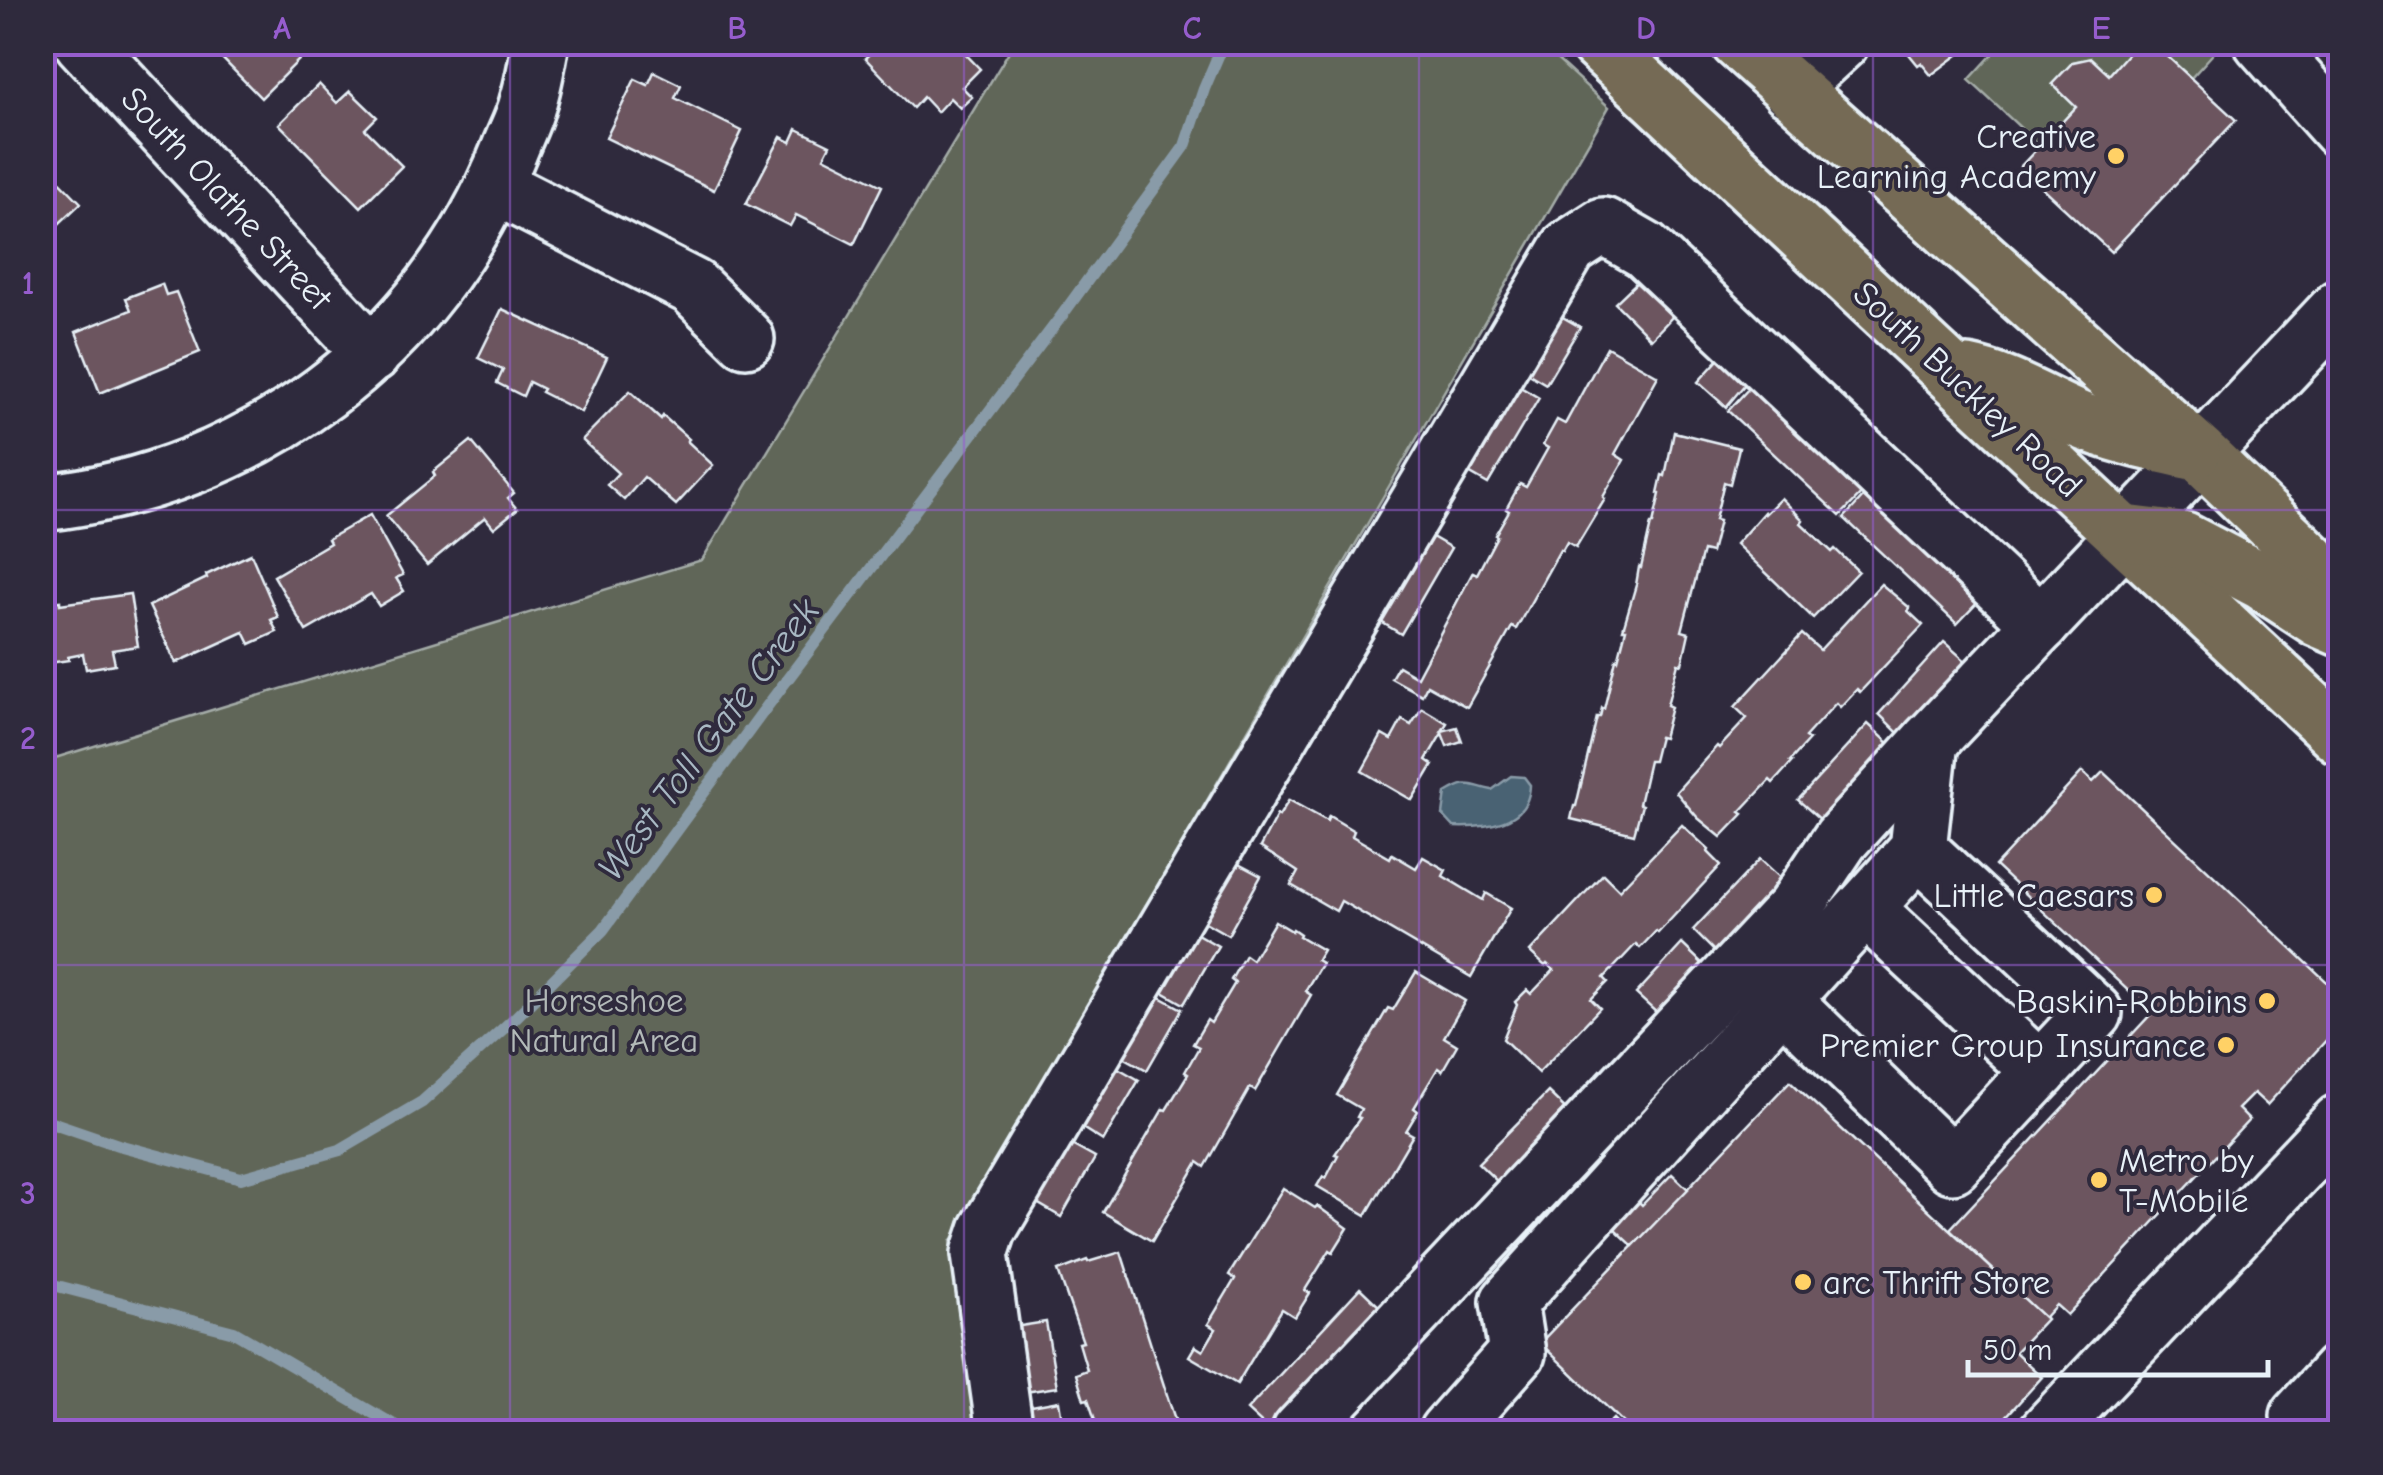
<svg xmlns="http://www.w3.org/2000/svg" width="2383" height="1475" font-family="'Comic Neue',sans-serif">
  <rect width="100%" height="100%" fill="#2f2a3d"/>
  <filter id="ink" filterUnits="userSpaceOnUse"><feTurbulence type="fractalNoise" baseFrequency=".01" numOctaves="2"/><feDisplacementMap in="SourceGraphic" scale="20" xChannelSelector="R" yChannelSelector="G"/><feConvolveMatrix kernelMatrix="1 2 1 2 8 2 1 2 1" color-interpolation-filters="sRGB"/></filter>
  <g filter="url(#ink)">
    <g fill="#616659" stroke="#a4aca8" stroke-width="2.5">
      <path d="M2219 42 2221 45 2191 78 2152 43Z"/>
      <path d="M1014 43H1539L1609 107 951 1242 984 1432H43L42 762 702 560Z"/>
      <path d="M2003 43H2138L2109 75 2091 58 2073 62 2053 84 2076 107 2040 146 1969 80Z"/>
    </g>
    <path fill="#496273" stroke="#899ba8" stroke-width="2.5" d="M1511 776 1524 777 1530 785C1529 825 1485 828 1454 827L1443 815 1446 793C1469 779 1468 785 1492 790Z"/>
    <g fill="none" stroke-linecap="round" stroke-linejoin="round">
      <g stroke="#899ba8" stroke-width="12">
        <path d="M42 1119 118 1145 241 1178 340 1150 422 1102 515 1018 603 930 762 713 1063 314 1185 146 1204 89 1224 42"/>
        <path d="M42 1282 234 1332 406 1432"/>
      </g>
    </g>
    <g fill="#6c545e" stroke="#e8f1f8" stroke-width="2.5">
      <path d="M206 42H296L306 53 261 98Z"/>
      <path d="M875 42H954L980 69 962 87 972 97 960 108 950 98 937 112 923 97 913 108 865 58 878 46Z"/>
      <path d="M1906 42H1963L1966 49 1931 75 1921 63 1918 65 1909 54 1913 51Z"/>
      <path d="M2138 42H2152L2236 120 2111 252 2020 167 2076 107 2052 84 2073 62 2091 58 2109 75Z"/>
      <path d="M2322 42H2340V63Z"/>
      <path d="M654 72 681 85 675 98 742 131 714 190 606 138 635 79 648 85Z"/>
      <path d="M319 84 337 103 350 91 377 117 365 129 402 166 361 207 279 124Z"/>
      <path d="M797 129 830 145 824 157 882 186 854 244 796 215 790 226 746 204 781 137 791 142Z"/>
      <path d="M42 163 81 203 44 238 42 236Z"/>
      <path d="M1638 281 1673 316 1651 339 1615 303Z"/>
      <path d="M162 284 166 295 176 292 200 352 100 393 76 332 131 310 126 298Z"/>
      <path d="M502 309 607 357 581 412 541 392 543 389 529 382 523 396 497 383 503 370 478 358Z"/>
      <path d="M1552 311 1580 327 1546 384 1519 368Z"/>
      <path d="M1607 347 1658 376 1615 454 1624 460 1603 497 1605 499 1576 547 1567 542 1562 551 1560 550 1516 629 1512 627 1467 707 1427 685 1422 695 1391 678 1398 666 1417 677 1473 572 1477 574 1497 536 1495 535 1509 511 1506 509 1520 484 1526 487 1548 448 1543 445 1557 420 1565 424Z"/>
      <path d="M1719 359 1746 383 1726 407 1698 382Z"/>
      <path d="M1510 381 1539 398 1488 484 1460 468Z"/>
      <path d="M1750 387 1863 492 1840 516 1728 411Z"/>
      <path d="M630 391 661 419 663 416 689 439 687 441 713 465 676 505 644 477 624 500 607 485 618 473 582 440Z"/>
      <path d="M1674 432 1739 448 1730 484 1724 482 1715 520 1719 521 1711 553 1703 551 1682 631 1689 633 1682 664 1678 663 1667 705 1671 707 1663 738 1659 737 1653 761H1649L1639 804 1642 805 1634 834 1571 819 1574 806H1576L1597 717H1600L1602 708 1604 709 1616 659 1618 660 1626 629H1623L1636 585 1639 567 1641 568 1651 524H1653L1660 494 1658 493 1662 475 1665 476Z"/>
      <path d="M471 441 514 493 508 498 517 509 494 528 485 517 427 565 386 516 435 476 433 472Z"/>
      <path d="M1865 495 1979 601 1957 624 1844 518Z"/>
      <path d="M1781 498 1803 520 1801 523 1832 552 1835 549 1858 571 1813 618 1736 544 1764 512 1765 514Z"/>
      <path d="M370 515 403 575 396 578 404 591 379 606 371 594 306 631 274 576 330 543 328 539Z"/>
      <path d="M1422 531 1451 548 1401 634 1373 617Z"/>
      <path d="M251 554 278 617 271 620 277 632 250 644 244 632 176 663 149 606 207 578 206 575Z"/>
      <path d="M1881 584 1910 608 1908 611 1923 625 1860 692 1857 689 1840 707 1836 703 1805 737 1809 740 1790 761 1792 762 1773 783 1770 780 1740 812 1743 814 1721 837 1698 818 1676 792 1717 746 1719 748 1747 718 1735 707 1802 634 1820 650Z"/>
      <path d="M130 594 138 646 112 650 115 664 86 669 83 654 68 657 69 660 42 664V603L60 601V604Z"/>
      <path d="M1944 642 1968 663 1901 736 1879 714Z"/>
      <path d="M1422 708 1447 723 1442 731 1457 727 1462 741 1447 746 1442 733 1426 760 1433 765 1412 800 1362 771 1382 735 1391 740 1402 720 1411 725Z"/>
      <path d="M1868 724 1891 745 1822 821 1798 800Z"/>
      <path d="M2082 772 2093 782 2103 772 2340 994V1025L2267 1105 2254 1093 2238 1109 2249 1120 2067 1315 2056 1305 2044 1318 1950 1229 2152 1013 1995 866Z"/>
      <path d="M1289 800 1327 821 1329 816 1354 831 1352 836 1390 858 1392 854 1416 868 1423 857 1446 870 1443 876 1483 900 1486 893 1511 908 1471 977 1341 901 1336 911 1291 885 1298 872 1260 847 1277 815 1279 816Z"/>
      <path d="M1682 825 1709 850 1708 852 1721 865 1658 933 1656 931 1640 948 1636 944 1604 978 1608 982 1591 999 1600 1008 1538 1073 1503 1039 1517 1005 1515 1002 1527 990 1531 994 1554 970 1547 964 1545 966 1530 952 1603 874 1619 890Z"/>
      <path d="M1760 859 1785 882 1717 954 1693 930Z"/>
      <path d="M1231 860 1261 876 1228 935 1198 918Z"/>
      <path d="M1275 921 1292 931 1293 929 1300 934 1299 936 1323 950 1317 960 1322 963 1305 991 1311 995 1255 1091 1250 1088 1205 1167 1198 1162 1152 1241 1103 1212 1163 1109 1166 1110 1188 1074 1185 1072 1199 1047 1193 1044 1207 1020 1211 1023 1235 983 1231 980 1245 955 1252 960Z"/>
      <path d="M1190 930 1218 946 1184 1004 1156 988Z"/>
      <path d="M1682 944 1705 966 1660 1016 1636 994Z"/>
      <path d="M1416 972 1465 1001 1444 1037 1457 1045 1442 1071 1438 1068 1414 1108 1418 1111 1406 1131 1413 1135 1366 1215 1317 1186 1323 1176 1326 1178 1338 1155 1335 1154 1360 1118 1357 1117 1361 1109 1337 1095 1388 1008 1393 1010Z"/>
      <path d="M1153 993 1182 1009 1147 1070 1118 1054Z"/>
      <path d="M1111 1064 1139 1080 1103 1141 1076 1124Z"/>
      <path d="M1790 1081 2046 1319 2015 1352 2042 1377 1992 1432H1633L1540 1343Z"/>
      <path d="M1548 1092 1571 1114 1502 1186 1478 1163Z"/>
      <path d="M1066 1142 1095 1158 1061 1217 1032 1200Z"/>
      <path d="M1672 1174 1688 1189 1633 1246 1600 1215 1625 1188 1642 1205Z"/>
      <path d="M1283 1188 1315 1208 1317 1206 1348 1228 1333 1252 1330 1250 1305 1290 1310 1293 1295 1317 1282 1309 1237 1384 1189 1356 1195 1346 1203 1351 1216 1329 1208 1324 1235 1279 1229 1275Z"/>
      <path d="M1121 1252 1179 1432H1099L1088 1399 1084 1400 1076 1374 1087 1370 1079 1343 1083 1342 1058 1271 1087 1260 1088 1262Z"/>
      <path d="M1360 1288 1383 1310 1270 1431 1247 1410Z"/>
      <path d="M1046 1322 1057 1387 1025 1392 1014 1327Z"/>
      <path d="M1059 1401 1064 1432H1030L1026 1407Z"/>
      <path d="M1613 1419 1624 1430 1627 1426 1633 1432H1600Z"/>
    </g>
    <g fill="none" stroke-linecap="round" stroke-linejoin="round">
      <defs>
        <g id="minor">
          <path d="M82 42 372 354"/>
          <path d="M2262 42 2340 130"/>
          <path d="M1790 89 1841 42"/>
          <path d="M495 186 693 287 746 339"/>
          <path d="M42 503C252 479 430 349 509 151 515 135 524 119 528 102 534 83 537 62 541 42"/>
          <path d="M1865 908 2040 1071"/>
          <path d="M1782 1000 1952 1165 2094 1013 1918 849"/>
          <path d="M2299 1416 2340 1371"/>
          <path d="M1005 1432 980 1254 988 1230 1569 248 1603 226 1645 250 2041 624"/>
          <path d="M1300 1432 1794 909 1841 839 1930 741 2340 307"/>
          <path d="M1447 1432 1517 1353 1509 1302 1918 849 1930 741"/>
          <path d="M2047 1432 2340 1122"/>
        </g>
        <g id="major">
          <path d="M1597 42 2340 736"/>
          <path d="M1739 42 2200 454 2340 589"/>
          <path d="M1967 374C2007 382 2040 403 2077 419 2114 435 2153 443 2192 452"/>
          <path d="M2125 533 2182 540 2261 581 2319 619 2340 628"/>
        </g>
      </defs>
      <use href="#minor" stroke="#e8f1f8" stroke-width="62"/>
      <use href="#major" stroke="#e8f1f8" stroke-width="62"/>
      <use href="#minor" stroke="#2f2a3d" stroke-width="55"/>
      <use href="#major" stroke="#746b55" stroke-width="55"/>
    </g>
  </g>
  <path fill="none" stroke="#965dcd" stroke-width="2.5" stroke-opacity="0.55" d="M510 42V1432M964 42V1432M1419 42V1432M1873 42V1432M42 510H2340M42 965H2340"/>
  <g fill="#ffd166" stroke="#2f2a3d" stroke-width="4">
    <circle cx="2116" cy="156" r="10"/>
    <circle cx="2154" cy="895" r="10"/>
    <circle cx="2267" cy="1001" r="10"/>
    <circle cx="2226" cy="1045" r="10"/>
    <circle cx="2099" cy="1180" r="10"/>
    <circle cx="1803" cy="1282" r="10"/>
  </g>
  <g text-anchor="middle" stroke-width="8" stroke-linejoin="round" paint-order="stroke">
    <g font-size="35" fill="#e8f1f8" stroke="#2f2a3d" text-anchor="end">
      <text x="2096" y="148">Creative<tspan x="2096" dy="40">Learning Academy</tspan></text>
      <text x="2134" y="907">Little Caesars</text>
      <text x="2247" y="1013">Baskin-Robbins</text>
      <text x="2206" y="1057">Premier Group Insurance</text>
      <text x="2119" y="1172" text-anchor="start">Metro by<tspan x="2119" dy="40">T-Mobile</tspan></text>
      <text x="1823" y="1294" text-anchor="start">arc Thrift Store</text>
    </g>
    <g font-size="35" fill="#e8f1f8" stroke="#2f2a3d">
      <text transform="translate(227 198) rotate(47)" y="12">South Olathe Street</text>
      <text transform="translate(1968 389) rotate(43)" y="12">South Buckley Road</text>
    </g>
    <g font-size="35" fill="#b2b9b8" stroke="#2f2a3d">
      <text x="604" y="1012">Horseshoe<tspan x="604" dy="40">Natural Area</tspan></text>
    </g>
    <g font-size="38" font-style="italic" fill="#a8b8c3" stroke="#2f2a3d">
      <text transform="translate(708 739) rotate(-53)" y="13">West Toll Gate Creek</text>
    </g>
  </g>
  <rect width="2383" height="1475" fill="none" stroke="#2f2a3d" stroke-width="110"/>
  <path d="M1968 1360v15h300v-15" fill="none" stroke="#e8f1f8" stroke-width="5"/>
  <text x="1983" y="1360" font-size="30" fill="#e8f1f8" stroke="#2f2a3d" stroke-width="8" paint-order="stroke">50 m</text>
  <rect x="55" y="55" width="2273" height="1365" fill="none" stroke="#965dcd" stroke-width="4"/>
  <g font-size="32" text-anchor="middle" font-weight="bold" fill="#965dcd">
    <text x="282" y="39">A</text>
    <text x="737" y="39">B</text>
    <text x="1192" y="39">C</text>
    <text x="1646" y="39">D</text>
    <text x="2101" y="39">E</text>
    <text x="28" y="294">1</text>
    <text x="28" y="749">2</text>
    <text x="28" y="1204">3</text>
  </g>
</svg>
